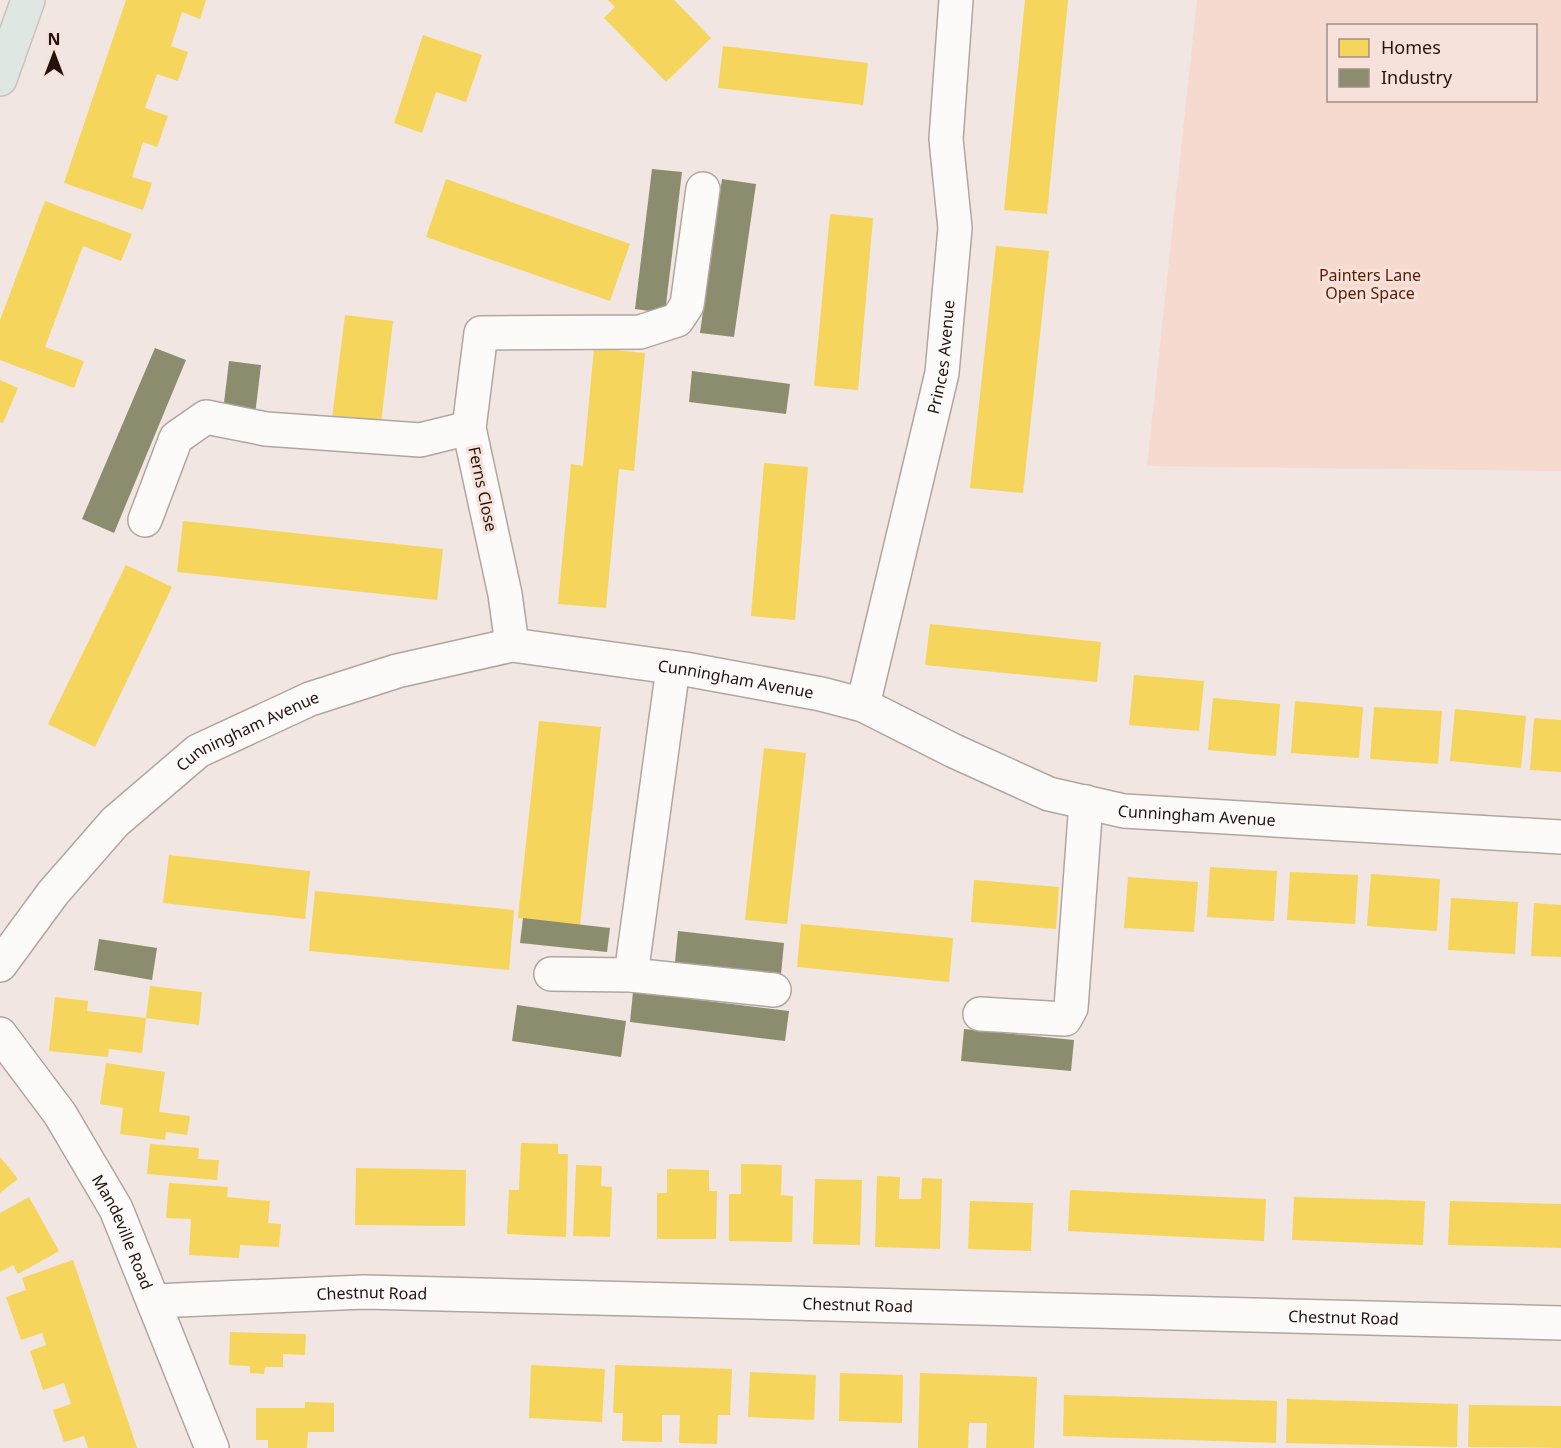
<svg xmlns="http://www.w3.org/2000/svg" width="1561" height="1448" font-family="'Noto Sans',sans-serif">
  <rect width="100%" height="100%" fill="#f1e6e1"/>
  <path fill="#f6d9cf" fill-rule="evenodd" d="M1197 0H1561V471L1147 466ZM1328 26H1536V100H1328Z"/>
  <g fill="#f6d55c">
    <path d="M126 0H206L200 19 182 12 171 46 188 52 178 81 157 74 145 108 168 116 157 147 143 142 132 177 152 183 143 210 64 183Z"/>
    <path d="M608 0H674L711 38 666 82 604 18 615 7Z"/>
    <path d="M1025 0H1068L1047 214 1004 210Z"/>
    <path d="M423 35 482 55 466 102 436 92 422 133 394 123Z"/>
    <path d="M723 46 868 63 863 105 718 88Z"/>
    <path d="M446 179 630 244 610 301 426 237Z"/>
    <path d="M45 201 132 234 121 261 83 246 45 347 84 361 74 388 0 360V320Z"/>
    <path d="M830 214 873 218 858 390 814 386Z"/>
    <path d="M996 246 1049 251 1023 493 970 488Z"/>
    <path d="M345 315 393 321 380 431 331 426Z"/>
    <path d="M594 348 645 353 634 471 619 469 606 608 558 604 571 464 583 466Z"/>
    <path d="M0 380 18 388 3 423 0 422Z"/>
    <path d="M764 463 808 467 795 620 751 616Z"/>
    <path d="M183 521 443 549 437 600 177 572Z"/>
    <path d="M126 565 172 587 95 747 48 724Z"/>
    <path d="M930 624 1101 642 1097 682 925 665Z"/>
    <path d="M1134 675 1204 681 1199 731 1129 725Z"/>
    <path d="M1213 698 1280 704 1276 756 1208 750Z"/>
    <path d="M1295 701 1363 707 1359 758 1291 753Z"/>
    <path d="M1374 707 1442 711 1438 764 1370 759Z"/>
    <path d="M1455 709 1526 716 1521 768 1450 761Z"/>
    <path d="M1534 718 1561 720V772L1530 770Z"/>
    <path d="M539 721 601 727 580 925 518 918Z"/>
    <path d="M764 748 806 753 787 924 745 920Z"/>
    <path d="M169 855 310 871 305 919 163 903Z"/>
    <path d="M1210 867 1277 871 1274 921 1207 917Z"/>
    <path d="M1290 872 1358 875 1355 924 1287 920Z"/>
    <path d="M1371 874 1440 879 1437 931 1367 926Z"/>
    <path d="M1128 877 1198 882 1194 932 1124 928Z"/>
    <path d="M974 880 1059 887 1056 929 971 922Z"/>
    <path d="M315 891 514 910 509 970 309 951Z"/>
    <path d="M1451 898 1518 902 1515 954 1448 950Z"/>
    <path d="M1534 903 1561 905V957L1531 956Z"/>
    <path d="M801 924 953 938 949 982 797 967Z"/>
    <path d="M150 986 202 992 199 1025 146 1018Z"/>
    <path d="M55 997 88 1001 87 1011 146 1018 142 1053 109 1049 108 1057 49 1051Z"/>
    <path d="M106 1063 165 1072 159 1112 190 1116 187 1135 166 1132 165 1140 120 1134 123 1108 100 1104Z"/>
    <path d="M521 1143 558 1144V1154H568L566 1237 507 1234 509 1190H519Z"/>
    <path d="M150 1144 199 1148 198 1159 219 1160 217 1180 147 1174Z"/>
    <path d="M0 1157 18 1179 0 1193Z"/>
    <path d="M741 1164 782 1165 781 1195 793 1196 792 1242 729 1241V1194H741Z"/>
    <path d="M576 1165 602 1166 601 1186 612 1187 610 1237 573 1236Z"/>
    <path d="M356 1168 466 1170 465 1226 355 1225Z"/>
    <path d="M667 1169 709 1170V1191H717L716 1239H657V1193H667Z"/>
    <path d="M877 1176 900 1177 899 1199H921L922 1178 942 1179 940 1249 875 1247Z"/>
    <path d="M815 1179 862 1180 860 1245 813 1244Z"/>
    <path d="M169 1183 228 1187 227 1197 270 1201 268 1223 281 1224 279 1247 240 1245 239 1258 189 1255 191 1219 166 1218Z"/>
    <path d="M1070 1190 1266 1199 1264 1241 1068 1231Z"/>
    <path d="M29 1197 59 1251 18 1274 13 1265 0 1272V1213Z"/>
    <path d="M1294 1197 1425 1201 1423 1245 1292 1240Z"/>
    <path d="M970 1201 1033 1203 1031 1251 968 1249Z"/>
    <path d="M1450 1201 1561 1204V1248L1448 1245Z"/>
    <path d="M73 1260 137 1448H88L84 1436 64 1442 53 1410 71 1404 64 1383 43 1390 30 1351 46 1345 42 1333 21 1340 6 1297 26 1290 22 1278Z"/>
    <path d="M230 1332 306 1334 305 1355 283 1354V1367H265L264 1374 250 1373V1366L229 1365Z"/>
    <path d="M531 1365 605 1369 602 1422 529 1418Z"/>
    <path d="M615 1365 732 1369 730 1415H718L717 1444 679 1443 680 1415H662V1442L622 1441 623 1413H613Z"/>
    <path d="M750 1372 816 1375 814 1420 748 1417Z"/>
    <path d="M840 1373 903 1375 902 1423 839 1421Z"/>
    <path d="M920 1373 1037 1377 1034 1448H986L987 1423H969L968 1448H918Z"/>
    <path d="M1064 1395 1277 1401 1276 1443 1063 1436Z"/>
    <path d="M1287 1399 1458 1404 1457 1447 1286 1443Z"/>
    <path d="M305 1402 334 1403V1432H308L307 1448H268V1440H256V1408H305Z"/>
    <path d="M1469 1405 1561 1406V1448L1468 1447Z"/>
  </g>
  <g fill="#8c8c6e">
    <path d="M652 169 682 172 665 313 635 309Z"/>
    <path d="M722 179 756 184 734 337 700 333Z"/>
    <path d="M155 348 186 360 114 533 82 519Z"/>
    <path d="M229 361 261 365 255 415 223 411Z"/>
    <path d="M692 371 790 384 786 414 689 402Z"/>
    <path d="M523 918 610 928 607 952 520 943Z"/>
    <path d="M678 931 784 943 781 974 675 962Z"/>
    <path d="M99 939 157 948 152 980 94 970Z"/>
    <path d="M633 992 789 1011 785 1041 630 1022Z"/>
    <path d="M517 1005 626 1021 621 1057 512 1041Z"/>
    <path d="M964 1029 1074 1040 1071 1071 961 1061Z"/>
  </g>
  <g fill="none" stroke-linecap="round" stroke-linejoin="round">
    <defs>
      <g id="minor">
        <path d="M145 520 176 438 206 417 266 429 420 440 469 428"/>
        <path d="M512 645 505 594 469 428 481 333 640 332 677 320 687 305 703 189"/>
        <path id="s1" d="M863 705 942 373 955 228 946 139 956 0"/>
        <path id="s2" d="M0 965 53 893 115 822 198 751 310 699 397 671 512 645 685 669 821 694 863 705 954 751 1049 794 1124 811 1561 837"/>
        <path d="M551 974 631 975 774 990"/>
        <path d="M631 975 673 668"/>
        <path d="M980 1014 1065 1019 1071 1008 1086 802"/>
        <path id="s3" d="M0 1034 60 1114 116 1209 212 1448"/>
        <path id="s4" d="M154 1301 364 1292 1561 1323"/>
      </g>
      <path id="major" d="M0 79 28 0"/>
    </defs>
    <use href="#minor" stroke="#b2a5a0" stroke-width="36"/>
    <use href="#major" stroke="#cac2c0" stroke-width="36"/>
    <use href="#minor" stroke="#fdfbfa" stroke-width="33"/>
    <use href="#major" stroke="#dee7e2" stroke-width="33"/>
  </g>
  <g text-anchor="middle" stroke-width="6" stroke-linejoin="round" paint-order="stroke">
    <g font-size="16" fill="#591b03" stroke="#f7e2db">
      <text x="1370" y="281">Painters Lane<tspan x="1370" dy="18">Open Space</tspan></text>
    </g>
    <g font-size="16" fill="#25130d" stroke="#f7e2db">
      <text dy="6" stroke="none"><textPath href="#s1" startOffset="357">Princes Avenue</textPath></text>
      <text transform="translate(483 489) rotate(78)" y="6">Ferns Close</text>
      <text dy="6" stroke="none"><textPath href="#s2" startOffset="852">Cunningham Avenue</textPath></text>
      <text dy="6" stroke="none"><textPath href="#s2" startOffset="346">Cunningham Avenue</textPath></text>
      <text dy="6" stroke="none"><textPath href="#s2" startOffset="1338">Cunningham Avenue</textPath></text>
      <text dy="6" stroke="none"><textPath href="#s3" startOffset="234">Mandeville Road</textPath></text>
      <text dy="6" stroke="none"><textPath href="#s4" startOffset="218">Chestnut Road</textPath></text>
      <text dy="6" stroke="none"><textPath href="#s4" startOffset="704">Chestnut Road</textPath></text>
      <text dy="6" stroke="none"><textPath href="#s4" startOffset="1190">Chestnut Road</textPath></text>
    </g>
  </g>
  <rect x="1327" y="24" width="210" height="78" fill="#f7e2db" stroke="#a38f89" stroke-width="1.5"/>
  <rect x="1339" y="39" width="30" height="18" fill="#f6d55c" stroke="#a38f89" stroke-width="1.5"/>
  <text x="1381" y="54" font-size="18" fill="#25130d">Homes</text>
  <rect x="1339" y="69" width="30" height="18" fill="#8c8c6e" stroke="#a38f89" stroke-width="1.5"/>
  <text x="1381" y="84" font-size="18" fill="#25130d">Industry</text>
  <g transform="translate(54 54)" stroke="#f7e2db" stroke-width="4.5" paint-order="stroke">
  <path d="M0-4.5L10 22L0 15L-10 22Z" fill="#25130d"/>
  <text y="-9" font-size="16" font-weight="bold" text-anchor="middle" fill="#25130d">N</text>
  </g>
</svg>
